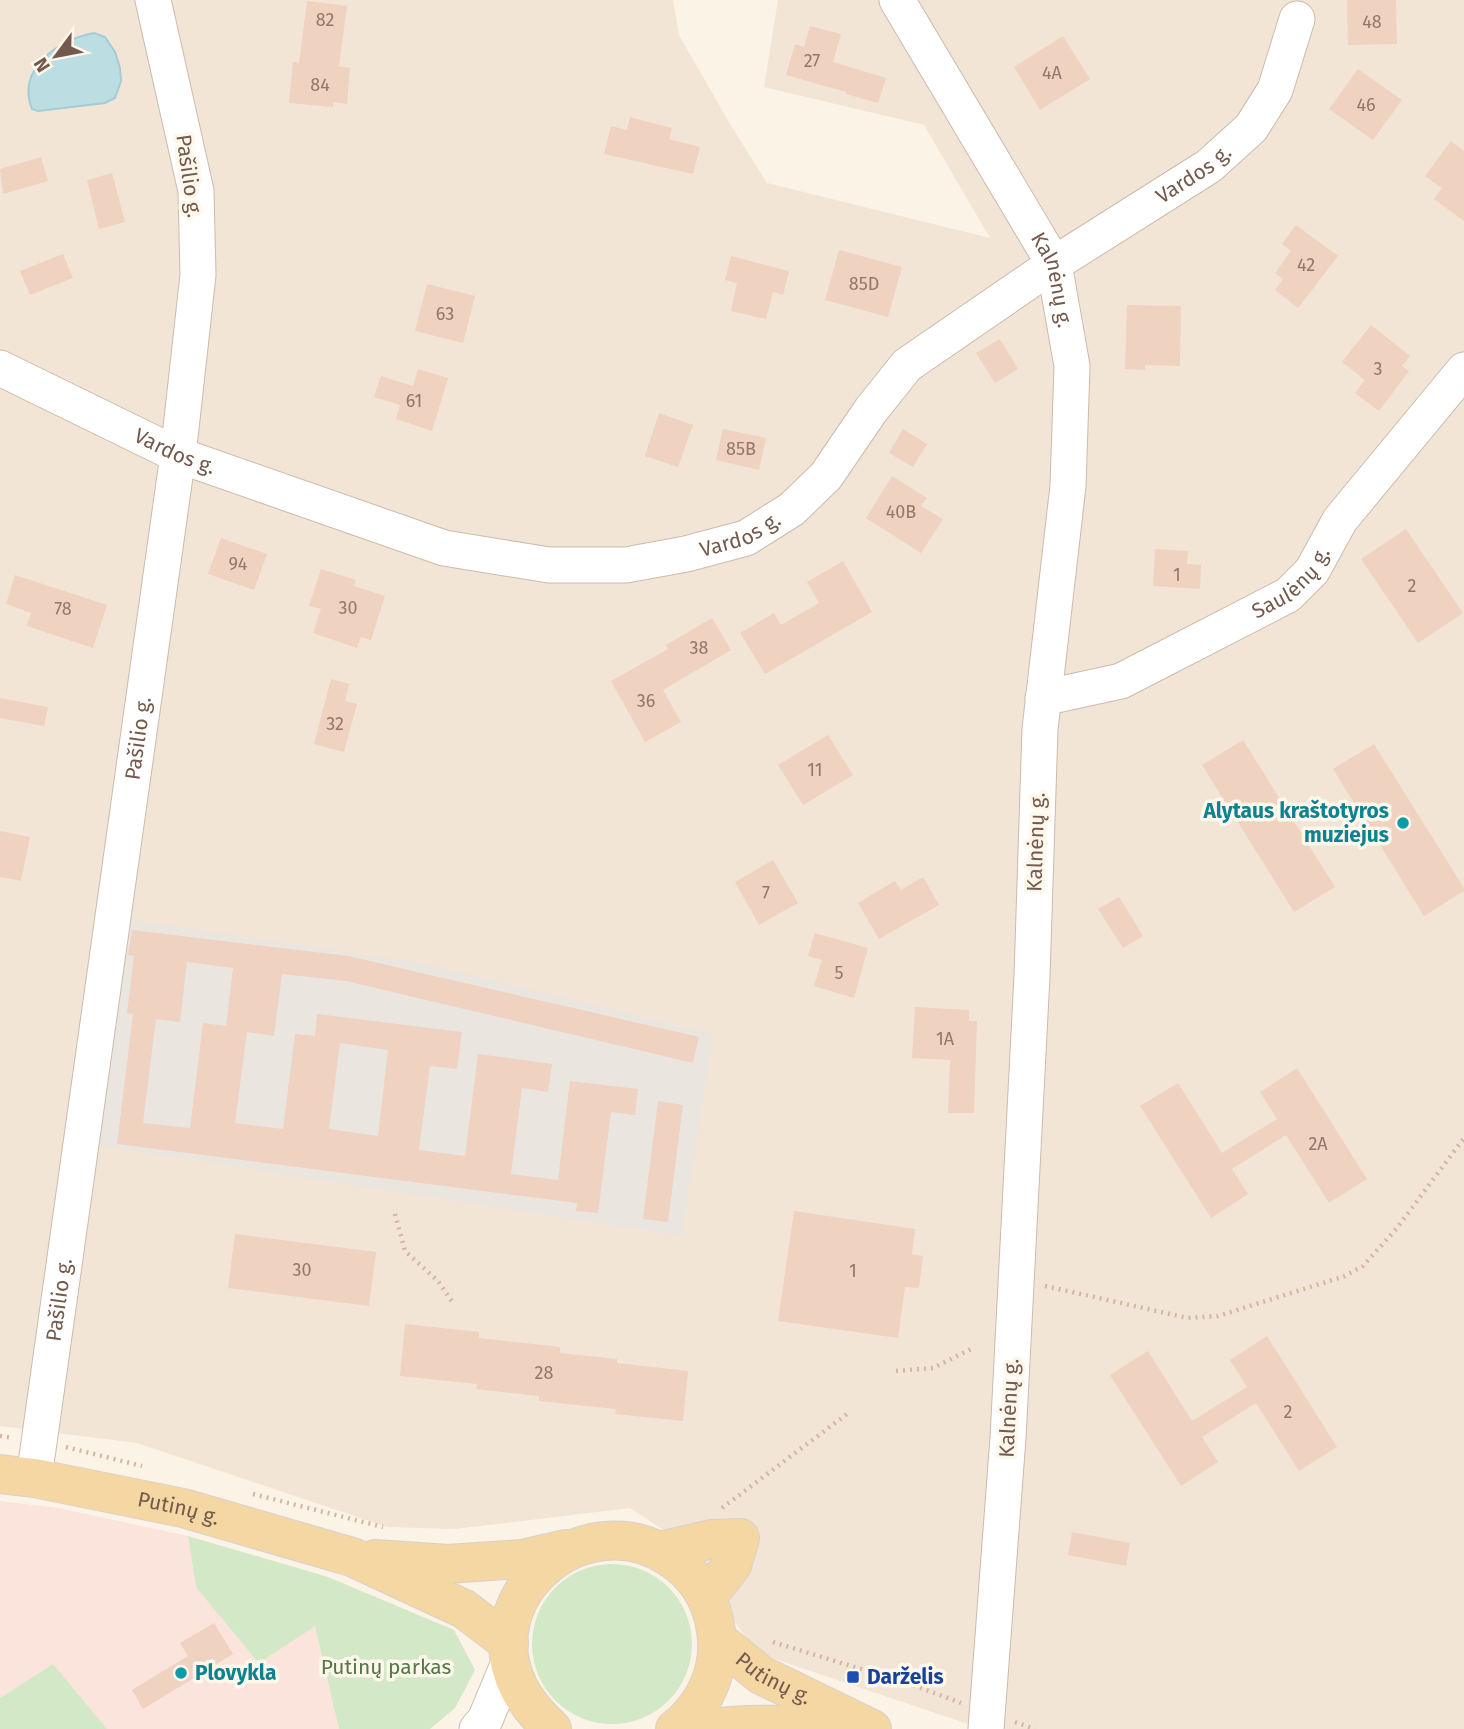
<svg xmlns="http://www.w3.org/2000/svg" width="1464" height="1729" font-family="'Fira Sans',sans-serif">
  <rect width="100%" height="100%" fill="#fbf3e6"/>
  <path fill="#f2e5d5" d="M0 0H673L679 35 730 124 767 183 990 238 924 125 764 87 778 0H1464V1729H983L757 1653 674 1537 630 1508 455 1529 387 1527 137 1443 0 1426Z"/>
  <path fill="#fae4db" d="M0 1501 58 1508 188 1536 196 1587 315 1626 339 1729H107L53 1664 0 1698Z"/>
  <path fill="#ebe5e0" d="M125 919 422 963 713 1034 682 1236 94 1145Z"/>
  <g fill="#d3e8c6">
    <path d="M188 1536 328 1577 454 1630 475 1670 455 1708 430 1729H339L315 1626 259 1663 196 1587Z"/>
    <circle cx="612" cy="1644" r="80"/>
    <path d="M53 1664 107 1729H0V1698Z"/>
  </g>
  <path fill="#bcdee3" stroke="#a3cdd5" stroke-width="2" d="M94 33 105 37 115 52 120 68 121 81 115 98 105 103 38 111 32 109C16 69 59 39 94 33Z"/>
  <g fill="#efd2c0" fill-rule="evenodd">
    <path d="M1347 0H1396L1397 44 1348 45Z"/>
    <path d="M307 1 347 6 339 66 350 68 347 104 333 102V107L289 103 293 62 299 63Z"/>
    <path d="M810 26 841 34 833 62 886 78 878 103 846 94V92L786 75 795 44 804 47Z"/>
    <path d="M1063 36 1090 79 1040 110 1014 67Z"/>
    <path d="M1358 69 1402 100 1373 140 1329 109Z"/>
    <path d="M630 117 672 128 669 139 700 147 693 174 604 154 611 126 627 130Z"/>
    <path d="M1451 141 1464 151V221L1434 199 1442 188 1425 176Z"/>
    <path d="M41 157 48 181 3 194 0 169Z"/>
    <path d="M112 173 125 222 99 229 87 180Z"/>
    <path d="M1296 225 1338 256 1298 308 1275 290 1283 279 1275 273 1291 251 1282 244Z"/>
    <path d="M839 250 902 267 888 317 825 300Z"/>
    <path d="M63 254 73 278 30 295 20 271Z"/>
    <path d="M731 256 789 271 783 295 773 292 766 319 731 311 737 283 725 280Z"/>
    <path d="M427 284 475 296 463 343 415 331Z"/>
    <path d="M1127 305 1181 306 1180 366 1145 365V370L1125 369Z"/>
    <path d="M1371 325 1410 356 1402 366 1409 371 1379 411 1355 393 1365 380 1342 362Z"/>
    <path d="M1000 339 1018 369 995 383 976 353Z"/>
    <path d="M418 369 448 378 432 431 396 419 400 405 374 397 381 376 413 386Z"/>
    <path d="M659 413 693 425 678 467 645 456Z"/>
    <path d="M723 429 766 438 759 470 716 460Z"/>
    <path d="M903 429 927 444 913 467 889 453Z"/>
    <path d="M892 476 927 498 921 506 943 519 921 553 866 518Z"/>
    <path d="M1406 529 1463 613 1418 643 1361 559Z"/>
    <path d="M221 538 267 554 254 590 208 574Z"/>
    <path d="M1155 549 1188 551 1187 564 1201 565 1200 589 1153 586Z"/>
    <path d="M843 561 872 612 765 674 740 633 774 613 781 625 819 603 807 582Z"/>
    <path d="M321 569 356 580 354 586 385 596 371 640 361 637 357 648 313 633 321 609 309 606Z"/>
    <path d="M15 575 107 605 93 648 27 626 31 613 6 604Z"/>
    <path d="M712 618 731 650 663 690 681 722 645 742 611 681 668 649 666 645Z"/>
    <path d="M331 679 349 684 345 701 357 704 344 752 314 744Z"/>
    <path d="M0 698 48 707 44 726 0 718Z"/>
    <path d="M828 735 853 775 803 805 778 765Z"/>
    <path d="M1243 740 1335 887 1294 912 1202 765Z"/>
    <path d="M1374 744 1464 888V891L1424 916 1333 769Z"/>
    <path d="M0 831 30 837 21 881 0 877Z"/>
    <path d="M773 860 798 903 759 925 735 882Z"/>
    <path d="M923 877 939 905 879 939 858 903 895 881 901 890Z"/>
    <path d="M1119 897 1143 936 1123 948 1098 909Z"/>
    <path d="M132 930 348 956 699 1037 693 1063 346 981 282 974 274 1036 247 1032 235 1123 283 1129 295 1034 315 1036 317 1014 462 1032 457 1069 430 1066 419 1150 465 1156 478 1054 552 1064 548 1092 522 1088 511 1174 558 1180 570 1081 638 1089 635 1115 611 1112 598 1213 576 1211 577 1203 117 1144 133 1014 127 1013 134 956 128 955ZM187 962 233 968 226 1026 203 1023 190 1128 143 1123 156 1019 180 1022ZM340 1043 388 1050 378 1136 329 1129Z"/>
    <path d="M815 933 868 948 854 998 814 986 822 960 808 956Z"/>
    <path d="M915 1007 969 1010V1021H977L974 1113H948L950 1060 912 1058Z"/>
    <path d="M1297 1068 1367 1179 1329 1203 1286 1135 1232 1169 1248 1194 1211 1218 1140 1106 1178 1083 1222 1153 1277 1119 1260 1092Z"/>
    <path d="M658 1101 683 1105 668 1222 643 1219Z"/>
    <path d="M794 1211 915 1229 912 1254 923 1256 919 1288 905 1287 898 1338 778 1321Z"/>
    <path d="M235 1234 376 1252 369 1306 228 1288Z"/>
    <path d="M405 1324 479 1332V1338L560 1347V1353L617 1359V1363L688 1371 683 1421 615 1414 616 1409 539 1401V1396L476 1389 477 1384 400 1376Z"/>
    <path d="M1267 1336 1337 1447 1299 1471 1256 1403 1202 1437 1218 1462 1181 1486 1110 1375 1148 1351 1192 1421 1247 1387 1230 1360Z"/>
    <path d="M1072 1532 1130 1543 1126 1566 1068 1555Z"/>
    <path d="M214 1623 233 1654 143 1709 132 1690 188 1656 180 1643Z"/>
  </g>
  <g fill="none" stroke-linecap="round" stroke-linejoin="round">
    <defs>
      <g id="minor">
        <path id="s1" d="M897 0 1054 264 1072 366 1068 486 1040 729 1032 976 1008 1438 986 1729"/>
        <path id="s2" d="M0 368 178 455 444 548 549 565H626L686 554 746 538 792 509 826 476 871 410 907 365 1054 264 1209 166 1251 128 1275 90 1297 19"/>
        <path id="s3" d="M1043 698 1121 681 1288 595 1312 571 1340 520 1464 370"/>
        <path id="s4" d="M34 1478 178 455 198 275 196 191 153 0"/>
        <path d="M477 1729 485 1720 510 1660"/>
      </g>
      <g id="major">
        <path id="s5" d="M0 1474 34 1478 183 1508 352 1557 464 1609 509 1643"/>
        <path d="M660 1551 712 1539 740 1538 732 1565 707 1597"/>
        <path d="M375 1559 448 1564 522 1559 566 1549"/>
        <path id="s6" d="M718 1640 761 1675 872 1729"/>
        <path d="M552 1729C539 1717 527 1704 519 1688 473 1595 584 1502 669 1557 696 1574 712 1600 716 1631 722 1669 705 1706 675 1729"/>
        <path d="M701 1729C750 1722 798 1724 847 1729"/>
      </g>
    </defs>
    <use href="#minor" stroke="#ccbbad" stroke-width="37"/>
    <use href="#major" stroke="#d8d1cd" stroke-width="40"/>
    <g stroke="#d4b6a3" stroke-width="4.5" stroke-dasharray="2 5" stroke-linecap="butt">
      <path d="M395 1214 405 1251 438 1281 453 1303"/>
      <path d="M1045 1286 1188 1318 1218 1316 1345 1276 1363 1266 1397 1228 1464 1138"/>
      <path d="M896 1371 933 1368 975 1347"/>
      <path d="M0 1436 13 1438"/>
      <path d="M66 1447 142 1466"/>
      <path d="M253 1494 383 1527"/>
      <path d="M722 1508 847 1414"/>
      <path d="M773 1642 913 1685 961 1703"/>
      <path d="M1015 1722 1035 1729"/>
    </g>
    <use href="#minor" stroke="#fff" stroke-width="35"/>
    <use href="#major" stroke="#f5d7a3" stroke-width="38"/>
  </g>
  <g fill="#0f9aa8" stroke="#fef7ec" stroke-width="2.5">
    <circle cx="1403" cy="823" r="7"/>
    <circle cx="181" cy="1673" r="7"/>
  </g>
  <rect fill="#1a4fb4" stroke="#fef7ec" stroke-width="2.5" x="846" y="1670" width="14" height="14" rx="3.5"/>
  <g text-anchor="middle" stroke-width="7" stroke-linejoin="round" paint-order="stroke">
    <g font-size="18" fill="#92786a">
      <text x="325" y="26">82</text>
      <text x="1372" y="28">48</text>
      <text x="812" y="67">27</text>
      <text x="1052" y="79">4A</text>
      <text x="320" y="91">84</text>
      <text x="1366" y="111">46</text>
      <text x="1306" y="271">42</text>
      <text x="864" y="290">85D</text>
      <text x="445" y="320">63</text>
      <text x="1378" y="375">3</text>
      <text x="414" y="407">61</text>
      <text x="741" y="455">85B</text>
      <text x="901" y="518">40B</text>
      <text x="238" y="570">94</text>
      <text x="1177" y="581">1</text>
      <text x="1412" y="592">2</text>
      <text x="348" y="614">30</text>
      <text x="63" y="615">78</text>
      <text x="699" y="654">38</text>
      <text x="646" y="707">36</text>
      <text x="335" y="730">32</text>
      <text x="815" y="776">11</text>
      <text x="766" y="899">7</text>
      <text x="839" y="979">5</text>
      <text x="945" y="1045">1A</text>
      <text x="1318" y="1150">2A</text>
      <text x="302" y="1276">30</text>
      <text x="853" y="1277">1</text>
      <text x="544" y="1379">28</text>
      <text x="1288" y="1418">2</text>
    </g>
    <g font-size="21" fill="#735a4d" stroke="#fef7ec">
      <text dy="7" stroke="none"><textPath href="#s2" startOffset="1370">Vardos g.</textPath></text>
      <text transform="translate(189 176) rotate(82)" y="7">Pašilio g.</text>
      <text dy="7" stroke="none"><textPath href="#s1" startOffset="322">Kalnėnų g.</textPath></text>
      <text dy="7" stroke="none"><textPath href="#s2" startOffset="194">Vardos g.</textPath></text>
      <text dy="7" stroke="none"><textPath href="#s2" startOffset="782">Vardos g.</textPath></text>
      <text dy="7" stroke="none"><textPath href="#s3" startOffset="278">Saulėnų g.</textPath></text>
      <text dy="7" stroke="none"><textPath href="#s4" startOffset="747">Pašilio g.</textPath></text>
      <text transform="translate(1036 842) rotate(-88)" y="7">Kalnėnų g.</text>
      <text dy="7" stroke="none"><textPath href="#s4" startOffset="180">Pašilio g.</textPath></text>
      <text transform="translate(1009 1408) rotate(-87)" y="7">Kalnėnų g.</text>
      <text dy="7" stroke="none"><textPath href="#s5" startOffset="182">Putinų g.</textPath></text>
      <text dy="7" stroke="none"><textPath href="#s6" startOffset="68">Putinų g.</textPath></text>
    </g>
    <g font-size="21" font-weight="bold" fill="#0d838f" stroke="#fef7ec" text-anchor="end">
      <text x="1389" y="818">Alytaus kraštotyros<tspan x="1389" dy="24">muziejus</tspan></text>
      <text x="195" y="1680" text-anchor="start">Plovykla</text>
    </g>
    <g font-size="21" fill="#547845" stroke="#fef7ec">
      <text x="386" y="1674">Putinų parkas</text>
    </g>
    <g font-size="21" font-weight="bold" fill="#164399" stroke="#fef7ec" text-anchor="start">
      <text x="867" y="1684">Darželis</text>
    </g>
  </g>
  <g transform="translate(56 56) rotate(238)" stroke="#fef7ec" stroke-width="5" paint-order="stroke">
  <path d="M0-5L12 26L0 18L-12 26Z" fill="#735a4d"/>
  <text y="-10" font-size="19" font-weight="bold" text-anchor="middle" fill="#735a4d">N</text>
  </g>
</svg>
